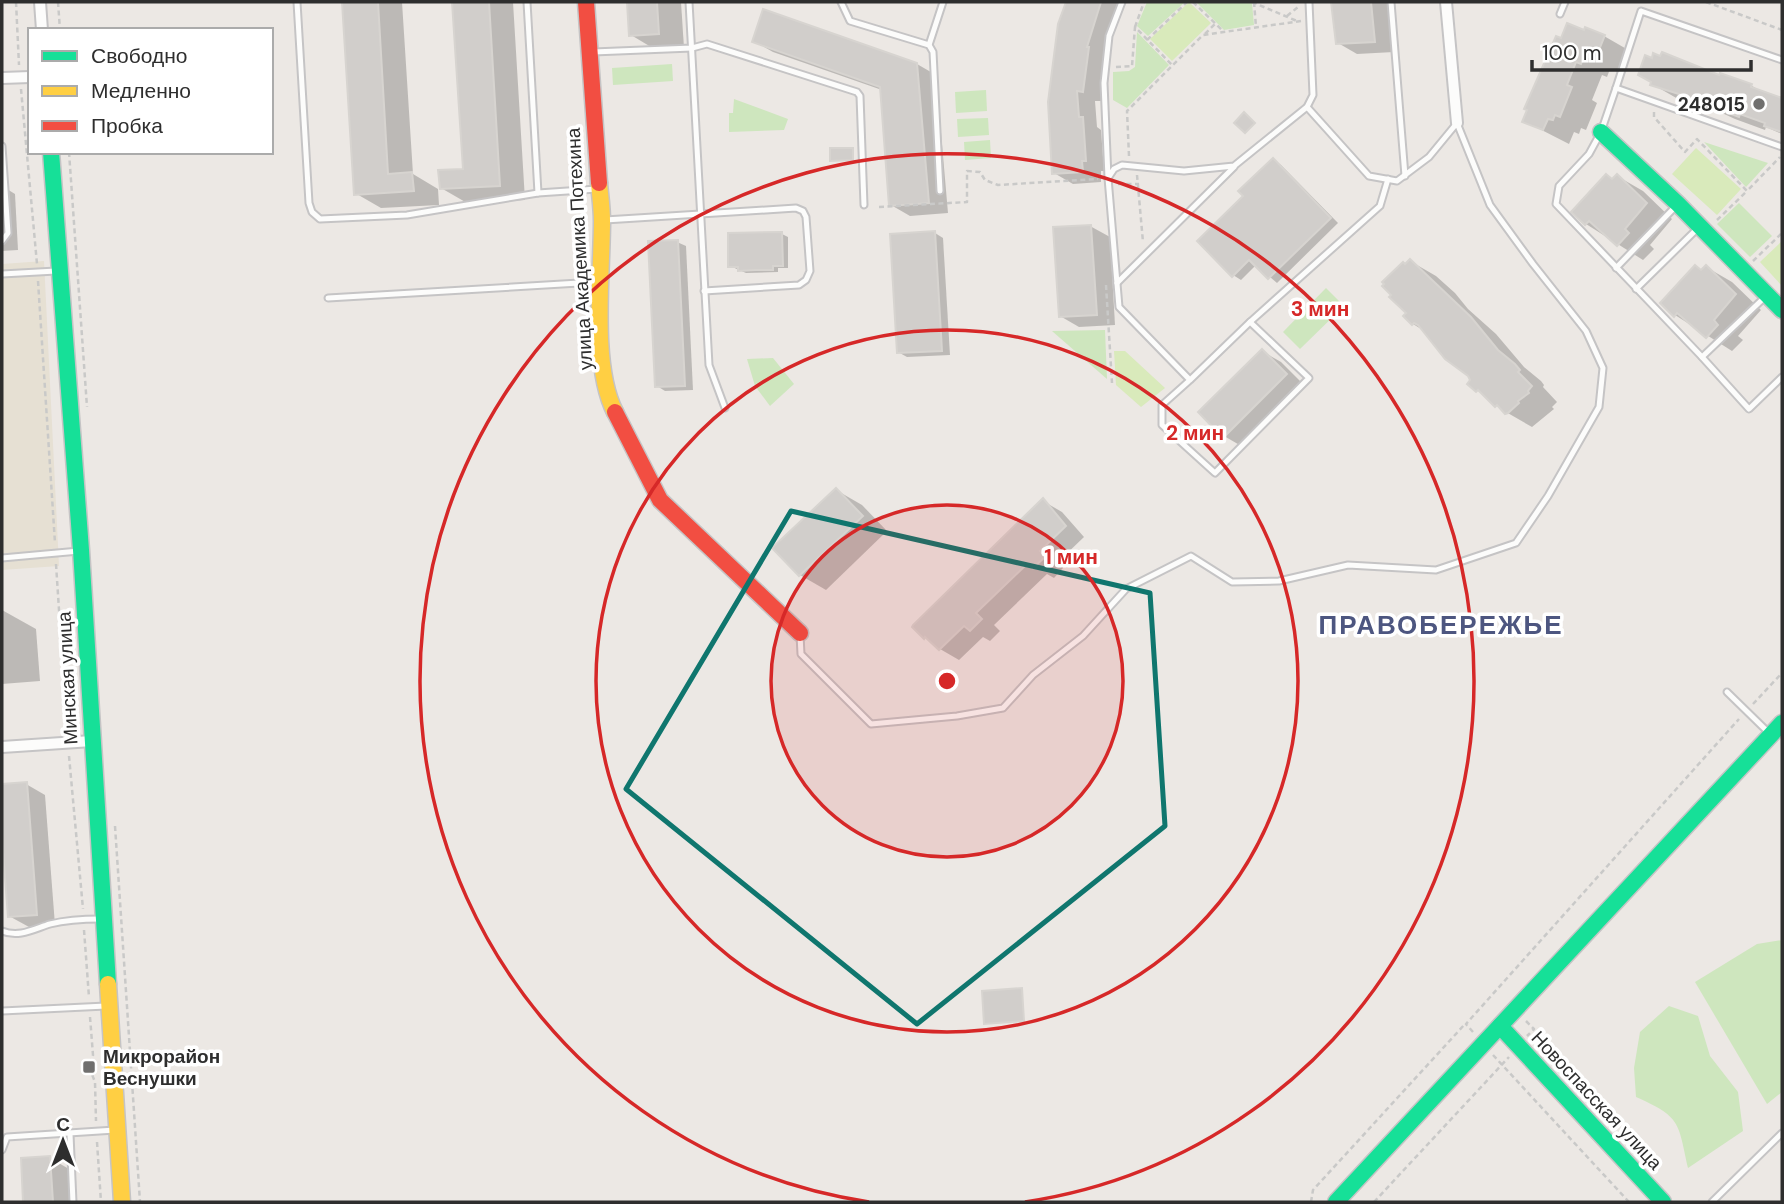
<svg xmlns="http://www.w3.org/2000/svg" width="1784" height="1204" font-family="'DM Sans',sans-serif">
  <rect width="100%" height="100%" fill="#ece8e4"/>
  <path fill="#e6e0d3" d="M44 261 59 566 2 570V264Z"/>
  <g fill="#cee6be">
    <path d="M1147 2H1185L1148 36 1137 26Z"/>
    <path d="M1196 2 1252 3 1254 25 1224 30Z"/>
    <path d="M1137 32 1169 65 1127 108 1113 100V72L1129 71 1135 67Z"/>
    <path d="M672 64 673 81 613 85 612 68Z"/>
    <path d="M986 90 987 111 956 113 955 92Z"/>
    <path d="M734 99 788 119 784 130 729 132V113H733Z"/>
    <path d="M988 118 989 135 958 137 957 119Z"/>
    <path d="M990 140 991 158 965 160 964 142Z"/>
    <path d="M1704 142 1768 163 1746 187Z"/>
    <path d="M1739 203 1772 236 1750 257 1717 224Z"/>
    <path d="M1326 288 1344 306 1300 349 1283 332Z"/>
    <path d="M1105 330 1107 379 1052 331Z"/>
    <path d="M773 358 794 384 770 406 755 386 747 359Z"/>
    <path d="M1782 940V1092L1767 1104 1695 982 1757 944Z"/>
    <path d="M1669 1006 1698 1016 1710 1056 1738 1092 1743 1131 1688 1168C1678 1122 1681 1117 1636 1097L1634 1068 1640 1032Z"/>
  </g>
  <g fill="#d9eabb">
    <path d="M1189 2 1211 23 1172 61 1150 39Z"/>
    <path d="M1696 148 1741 189 1717 215 1672 174Z"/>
    <path d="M1782 241V286L1760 262Z"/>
    <path d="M1114 351H1125L1165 388 1141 407 1116 385Z"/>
  </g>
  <g fill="#0003">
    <path d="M344 2H402L413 174 438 189 439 205 381 208 355 193Z"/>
    <path d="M454 2H513L525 200 467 203 441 188 464 171Z"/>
    <path d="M628 2H681L684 48 656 50 631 35Z"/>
    <path d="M1068 2H1124L1105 58 1107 60 1102 101H1095L1097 127 1101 130 1104 171H1101V182L1073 184 1054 173 1060 24Z"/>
    <path d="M1333 2H1388L1394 52 1357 54 1338 43Z"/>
    <path d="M1604 36 1630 51 1621 73 1610 69 1607 77 1602 75 1592 100 1597 103 1586 130 1581 128 1579 134 1574 132 1569 144 1524 121 1543 67Z"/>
    <path d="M754 41 917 64 936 75 948 213 910 216 891 205 882 90 773 52Z"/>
    <path d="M1721 75 1752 86 1766 94 1782 97V134L1766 127 1765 130 1735 119 1709 107 1708 109 1678 99 1652 84 1720 77Z"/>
    <path d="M1273 160 1281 165 1338 223 1277 283 1256 265 1241 280 1233 275 1245 196Z"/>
    <path d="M1607 176 1614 180 1617 176 1643 191 1672 219 1650 245 1654 249 1643 260 1586 224Z"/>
    <path d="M2 186 15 194 18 250 2 251Z"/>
    <path d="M1090 226 1110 237 1115 325 1079 327 1060 316Z"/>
    <path d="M935 233 943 238 950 355 907 357 898 352Z"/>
    <path d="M782 234 788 237V268H778V272L746 273 730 266Z"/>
    <path d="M677 242 686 246 693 390 665 391 657 386Z"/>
    <path d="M1410 261 1436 276 1455 293 1468 309 1496 334 1524 367 1541 381 1544 385 1543 387 1557 402 1552 407 1554 409 1532 427 1506 412 1490 398 1477 390 1469 375 1426 332 1413 324 1409 313 1405 266Z"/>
    <path d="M1706 267 1732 282 1761 310 1738 336 1743 340 1732 351 1675 315Z"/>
    <path d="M1262 351 1281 362 1305 386 1243 447 1224 436Z"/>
    <path d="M836 490 862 505 887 531 826 590 800 575 775 548Z"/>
    <path d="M1043 501 1062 512 1084 537 1058 562 1063 568 1054 578 1047 574 994 625 1000 631 990 641 983 637 959 660 940 649Z"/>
    <path d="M2 610 36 629 40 681 2 684Z"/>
    <path d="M26 784 45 795 55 925 29 927 9 916 2 786Z"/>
    <path d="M50 1158 69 1169 71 1202H25L22 1159Z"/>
  </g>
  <g fill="#d1cecb" stroke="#d7d4d0" stroke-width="2">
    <path d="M342 2H378L388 174 412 172 414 191 354 195Z"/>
    <path d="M452 2H489L500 186 440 189 438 170 463 169Z"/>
    <path d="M627 2H657L659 34 629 36Z"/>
    <path d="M1066 2H1101L1087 47H1089L1083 92 1077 91 1079 117H1083L1086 161H1082L1083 172 1052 174 1048 102 1058 24Z"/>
    <path d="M1331 2H1371L1375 42 1336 44Z"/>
    <path d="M763 9 917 63 929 203 889 206 880 87 752 42Z"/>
    <path d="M1567 23 1584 30 1585 27 1605 35 1595 60 1584 55 1581 64 1576 62 1567 85 1572 87 1560 117 1555 115 1553 120 1548 119 1543 130 1522 122 1527 110 1524 109 1556 36 1561 38Z"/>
    <path d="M1662 52 1719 75 1720 73 1752 84 1751 87 1782 98V132L1764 126 1765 123 1740 114 1739 117 1707 105 1708 103 1650 85 1651 82 1638 75 1645 55 1652 58 1653 53 1660 56Z"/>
    <path d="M1244 112 1255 123 1245 133 1234 123Z"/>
    <path d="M830 148H853V160L830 161Z"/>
    <path d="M1273 158 1331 218 1268 279 1249 260 1232 277 1197 241 1243 196 1238 191Z"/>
    <path d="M1606 174 1612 179 1617 174 1647 203 1625 229 1629 233 1617 246 1589 221 1585 225 1571 212Z"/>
    <path d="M1091 225 1097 315 1059 317 1053 227Z"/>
    <path d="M935 231 942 351 897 353 890 234Z"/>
    <path d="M782 232 783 266H773V270H756L738 271V267H728V233Z"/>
    <path d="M678 240 685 386 655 387 648 241Z"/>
    <path d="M1410 259 1471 317 1498 350 1515 364 1520 370 1518 372 1532 386 1528 391 1529 393 1518 401 1519 403 1508 413 1505 414 1497 405 1495 407 1478 390 1476 392 1467 384 1470 380 1468 376 1445 359 1418 325 1414 323 1412 325 1403 316 1406 313 1389 297 1391 295 1382 286 1384 284 1382 282 1403 262 1405 264Z"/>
    <path d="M1695 265 1701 270 1706 265 1736 294 1714 320 1718 325 1706 338 1677 313 1674 317 1660 303Z"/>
    <path d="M1262 349 1287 374 1223 438 1198 412Z"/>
    <path d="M836 488 863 516 799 576 772 548Z"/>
    <path d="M1043 498 1066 526 1040 551 1046 556 1033 568 1028 563 976 613 982 619 970 631 964 626 939 650 925 637 924 639 912 627 913 625Z"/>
    <path d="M27 782 37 915 8 917 2 838V784Z"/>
    <path d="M1022 988 1024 1021 984 1024 982 991Z"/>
    <path d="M50 1156 53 1202H23L21 1158Z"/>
  </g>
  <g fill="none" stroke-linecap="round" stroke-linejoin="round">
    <defs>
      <g id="lane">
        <path d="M297 2 309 203 312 212 320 219 407 215 538 193 597 189"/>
        <path d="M527 2 538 193"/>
        <path d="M689 2 709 365 725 408"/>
        <path d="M841 2 850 21 929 45 933 52 940 191"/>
        <path d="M1122 2 1109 36 1104 83 1108 178 1114 169 1122 165 1184 171 1234 166 1307 107 1313 95 1309 2"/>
        <path d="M1391 2 1405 176"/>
        <path d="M1560 14 1565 2"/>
        <path d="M929 45 943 2"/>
        <path d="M593 52 692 48 707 44 857 92 860 96 864 205"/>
        <path d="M1616 88 1641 11 1782 60"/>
        <path d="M2 146 8 233 2 241"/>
        <path d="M1108 178 1119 307 1190 380 1250 322 1309 378 1215 473 1162 425V405L1190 380"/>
        <path d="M605 220 796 208 803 211 806 217 810 271 806 280 799 285 704 291"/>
        <path d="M1616 268 1676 206"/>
        <path d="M2 274 56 271"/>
        <path d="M1117 283 1234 167"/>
        <path d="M1636 289 1699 227"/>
        <path d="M1766 296 1702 357 1556 204 1559 186 1589 154 1601 132 1616 88 1782 147"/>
        <path d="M328 298 596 282"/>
        <path d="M1250 322 1380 206 1388 179"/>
        <path d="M1702 357 1749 409 1782 377"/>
        <path d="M2 558 79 551"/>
        <path d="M800 635 801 654 871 724 957 716 1003 708 1033 675 1083 636 1126 589 1191 556 1232 582 1279 581 1348 565 1436 570 1516 543 1548 496 1599 407 1603 368 1586 331 1533 264 1490 205 1457 123 1429 157 1397 181 1369 176 1307 107"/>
        <path d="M1727 692 1769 733"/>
        <path d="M2 931C19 938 34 929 50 924 66 920 84 919 101 919"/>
        <path d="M2 1011 106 1006"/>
        <path d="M70 1134 73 1202"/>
        <path d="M2 1150 7 1137 115 1130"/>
        <path d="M1712 1202 1782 1133"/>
      </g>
      <g id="street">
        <path d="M40 2 42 30"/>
        <path d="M1446 2 1457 123"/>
        <path d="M2 78 30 77"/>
        <path d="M2 747 92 741"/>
      </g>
      <g id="fast">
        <path d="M1601 132 1678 204 1782 310"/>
        <path d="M51 152 81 550 108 984"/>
        <path d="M1500 1026 1663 1202"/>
        <path d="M1336 1202 1782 723"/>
      </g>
      <g id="slow">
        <path d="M599 183C600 195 602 208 602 221 602 273 591 366 615 412"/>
        <path d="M108 984 122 1202"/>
      </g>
      <g id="jam">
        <path d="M586 2 599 183"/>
        <path d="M615 412 660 500 800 633"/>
      </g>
    </defs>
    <use href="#lane" stroke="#c5c4c5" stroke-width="9"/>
    <use href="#street" stroke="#c5c4c5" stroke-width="14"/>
    <use href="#fast" stroke="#c5c4c5" stroke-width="19"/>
    <use href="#slow" stroke="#c5c4c5" stroke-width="19"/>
    <use href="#jam" stroke="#c5c4c5" stroke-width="19"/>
    <g stroke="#c9c9c8" stroke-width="2.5" stroke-dasharray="5 3.5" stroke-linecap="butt">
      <path d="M16 2 19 65"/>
      <path d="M58 2 60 30"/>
      <path d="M1193 2 1223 31"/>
      <path d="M1252 2 1297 21"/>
      <path d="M1254 2 1256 27"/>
      <path d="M1706 2 1782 30"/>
      <path d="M1287 16 1298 7"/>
      <path d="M1135 27 1144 2"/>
      <path d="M1205 34 1215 24"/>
      <path d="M1147 40 1187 2"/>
      <path d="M1116 67 1132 66 1135 27 1172 65"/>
      <path d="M21 89 37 264"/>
      <path d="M1654 112V117L1685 152 1697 139 1747 191 1780 157"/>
      <path d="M69 152 87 407"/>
      <path d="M1129 156 1127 111 1203 35 1301 21"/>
      <path d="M1137 175 1143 242"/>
      <path d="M1118 184H1139"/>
      <path d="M879 207 967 202V171L980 172 985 180 998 185 1098 179"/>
      <path d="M1717 220 1747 191"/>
      <path d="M1753 261 1782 233"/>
      <path d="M38 281 55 543"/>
      <path d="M1106 285 1112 383"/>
      <path d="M56 564 67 732"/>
      <path d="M1753 704 1782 673"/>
      <path d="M69 756 83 909"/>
      <path d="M115 826 140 1202"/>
      <path d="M84 930 89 997"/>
      <path d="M90 1017 93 1055 89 1067 95 1082 96 1121"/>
      <path d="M1526 1021 1534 1029 1527 1036"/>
      <path d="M1473 1032 1466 1024 1739 719"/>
      <path d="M1493 1055 1629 1202"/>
      <path d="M97 1142 101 1202"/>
      <path d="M1311 1202 1313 1190 1465 1024"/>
      <path d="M1374 1202 1509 1057"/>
    </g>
    <use href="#lane" stroke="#fcfcfb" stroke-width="5"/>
    <use href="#street" stroke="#fcfcfb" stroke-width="10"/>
    <use href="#fast" stroke="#16e098" stroke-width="16"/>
    <use href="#slow" stroke="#ffcf43" stroke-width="16"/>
    <use href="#jam" stroke="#f24e42" stroke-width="16"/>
  </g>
  <path fill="none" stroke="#0f766e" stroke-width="5" stroke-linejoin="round" d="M791 511 1150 593 1165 826 917 1024 626 789Z"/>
  <circle cx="947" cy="681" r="176" fill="#d62828" fill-opacity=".12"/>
  <g fill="none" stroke="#d62828" stroke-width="3.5">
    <circle cx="947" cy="681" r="176"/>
    <circle cx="947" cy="681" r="351"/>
    <path d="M869 1202A527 527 0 1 1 1025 1202"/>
  </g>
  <g fill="#706f6e" stroke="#fff" stroke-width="2.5">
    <circle cx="1759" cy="104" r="7"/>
    <rect x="82" y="1060" width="14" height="14" rx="3.5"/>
  </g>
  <g text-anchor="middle" stroke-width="7" stroke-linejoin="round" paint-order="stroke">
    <g font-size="19" font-weight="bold" fill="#2e2e2e" stroke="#fff" text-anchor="end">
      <text x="1745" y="111">248015</text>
      <text x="103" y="1063" text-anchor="start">Микрорайон<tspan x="103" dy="22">Веснушки</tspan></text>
    </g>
    <g font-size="19" fill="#2e2e2e" stroke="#fff">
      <text transform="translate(579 249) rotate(-93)" y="7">улица Академика Потехина</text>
      <text transform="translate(67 678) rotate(-93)" y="7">Минская улица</text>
      <text transform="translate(1597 1100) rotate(47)" y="7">Новоспасская улица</text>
    </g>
    <g font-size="26" font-weight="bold" letter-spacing="2" fill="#4d5680" stroke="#fff">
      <text x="1441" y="634">ПРАВОБЕРЕЖЬЕ</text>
    </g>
  </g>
  <circle cx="947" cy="681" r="10" fill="#d62828" stroke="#fff" stroke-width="3.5"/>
  <g font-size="21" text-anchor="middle" font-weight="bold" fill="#d62828" stroke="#fff" stroke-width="7" stroke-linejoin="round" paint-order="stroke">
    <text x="1320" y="316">3 мин</text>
    <text x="1195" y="440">2 мин</text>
    <text x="1071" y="564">1 мин</text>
  </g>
  <rect width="1784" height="1204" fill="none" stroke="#2e2e2e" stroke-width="7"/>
  <rect x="28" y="28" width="245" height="126" fill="#ffffff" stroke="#ababab" stroke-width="2"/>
  <rect x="42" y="51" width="35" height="10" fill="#16e098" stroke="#ababab" stroke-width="2"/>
  <text x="91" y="63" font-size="21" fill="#2e2e2e">Свободно</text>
  <rect x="42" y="86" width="35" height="10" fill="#ffcf43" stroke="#ababab" stroke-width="2"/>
  <text x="91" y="98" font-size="21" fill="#2e2e2e">Медленно</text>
  <rect x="42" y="121" width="35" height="10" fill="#f24e42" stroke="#ababab" stroke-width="2"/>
  <text x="91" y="133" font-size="21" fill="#2e2e2e">Пробка</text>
  <g transform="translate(63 1141)" stroke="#ffffff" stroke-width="5" paint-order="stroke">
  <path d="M0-5L12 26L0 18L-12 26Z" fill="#2e2e2e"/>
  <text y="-10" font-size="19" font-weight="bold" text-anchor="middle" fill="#2e2e2e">С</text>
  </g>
  <path d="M1532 60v10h219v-10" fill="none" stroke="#2e2e2e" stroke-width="3.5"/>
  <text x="1542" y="60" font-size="21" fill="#2e2e2e" stroke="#ffffff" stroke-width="5" paint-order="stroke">100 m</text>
</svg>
